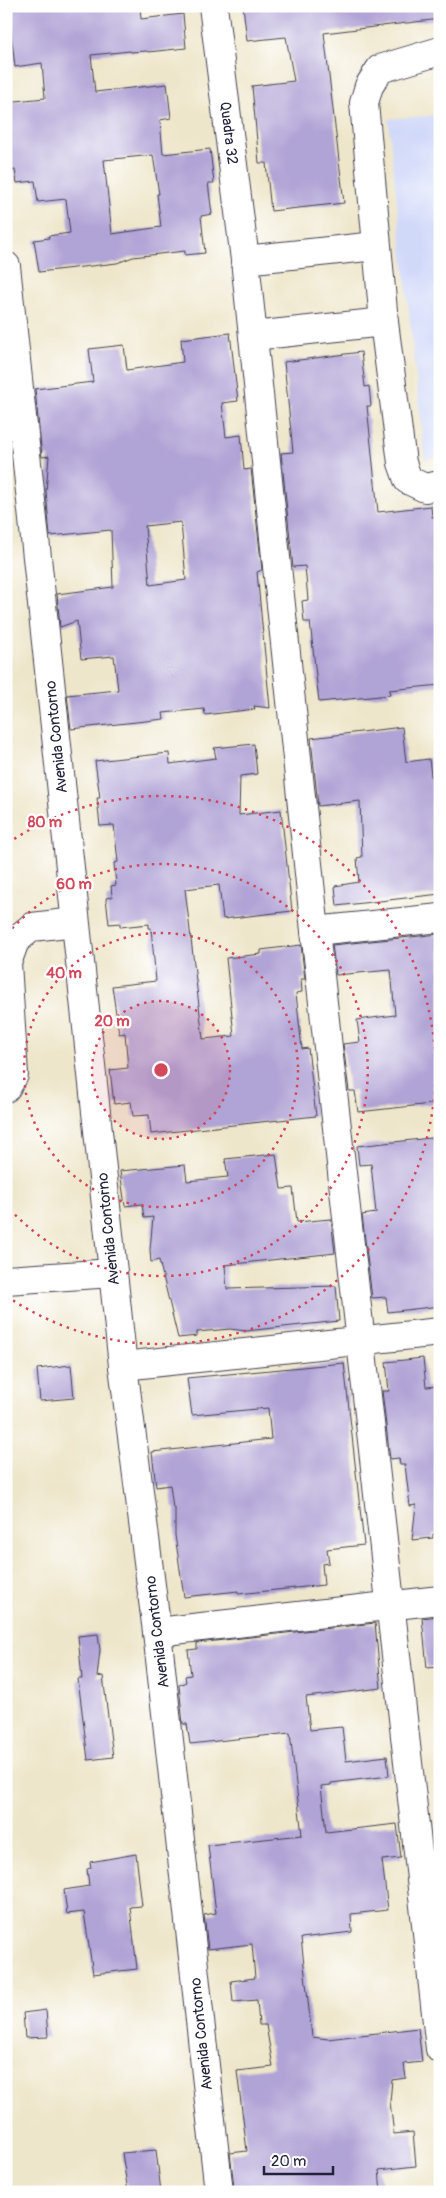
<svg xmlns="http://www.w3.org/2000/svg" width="446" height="2198" font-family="Pangolin,sans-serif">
  <rect width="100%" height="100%" fill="#fff"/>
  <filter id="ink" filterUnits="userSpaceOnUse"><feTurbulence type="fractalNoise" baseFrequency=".02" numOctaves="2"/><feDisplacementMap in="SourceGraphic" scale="10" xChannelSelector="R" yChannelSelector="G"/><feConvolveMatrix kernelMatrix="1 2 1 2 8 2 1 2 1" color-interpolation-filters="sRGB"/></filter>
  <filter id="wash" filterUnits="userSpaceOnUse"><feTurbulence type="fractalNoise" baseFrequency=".0096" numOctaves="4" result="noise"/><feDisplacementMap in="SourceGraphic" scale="20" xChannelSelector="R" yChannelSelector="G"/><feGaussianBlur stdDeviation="1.12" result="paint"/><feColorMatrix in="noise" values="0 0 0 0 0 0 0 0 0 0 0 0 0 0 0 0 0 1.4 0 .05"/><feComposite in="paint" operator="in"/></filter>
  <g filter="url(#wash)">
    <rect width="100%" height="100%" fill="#eee6ca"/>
    <path fill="#d1d9f9" d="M440 115V457L425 459 388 119Z"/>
    <g id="blocks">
      <g fill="#b0a3d5" fill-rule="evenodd">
        <path d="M8 6H140L141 19 183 14 186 48 148 52 147 51 131 52 130 51 91 55 95 92 167 84 171 118 160 120 163 154 210 149 214 183H208L212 214 201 216 205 253 185 255V251L133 257 117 263 39 272 34 240 49 238 48 236 70 233 66 199 38 202 35 181 17 183 15 170 10 171 6 142V102L45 98 42 63 15 67ZM153 155 159 194H157L161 227 112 234 104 160Z"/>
        <path d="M243 6H440V19L324 33 344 203 271 211 266 163H259L252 86 294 81 286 37 247 41Z"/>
        <path d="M230 333 238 401 222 403 226 437 241 435 244 470 251 469 262 570 257 572 270 708 254 706 255 709 205 715 204 709 163 713 164 719 71 729 67 695 118 690 114 656 81 659 77 621 60 627 57 594 113 587 111 530 50 536 46 491 49 456 42 457 35 389 93 382 89 349 124 345 127 370 183 362 181 339ZM181 522 186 580 150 585 145 526Z"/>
        <path d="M361 352 365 387 369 386 371 406H367L378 512 431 506 432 517 440 516V685L389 690 390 695 319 702 310 622H304L302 601 308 600 305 566 293 567 281 453 293 452 284 362Z"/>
        <path d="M402 727 406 762 429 759 432 783 440 782V894L337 906 335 886 359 882 357 858 362 857 360 801 318 806 311 738Z"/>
        <path d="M254 744 257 774 240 776 239 815 281 810 292 911 223 919 219 885 185 889 203 1039 234 1036 226 958 261 954V950L301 945 305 979H301L302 992 296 993 302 1049 308 1048 316 1116 151 1134 149 1115 133 1116 131 1102 114 1104 110 1070 128 1068 125 1033 119 1034 112 986 156 981 151 928H149V924L120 927V923L109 924 106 898 112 897 111 886 116 885 114 863 118 862 114 825 100 826 97 798H100L95 761 169 753 170 764 216 758 214 748Z"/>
        <path d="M440 934V1103L358 1112 355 1091H349L343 1044 360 1042 357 1020 395 1015 391 970 336 975 332 945Z"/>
        <path d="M440 1137V1306L388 1312 386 1297 372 1298 362 1215 376 1213 371 1164 359 1165 357 1146Z"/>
        <path d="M276 1154 281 1189 293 1188 297 1222 331 1219 335 1253 225 1265 227 1289 336 1286 339 1321 246 1331 230 1329 197 1332V1336L178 1338 159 1260 151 1262 150 1250 153 1217 144 1218 142 1204 125 1206 120 1171 185 1165 187 1181 228 1177 225 1159Z"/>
        <path d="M423 1358 426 1387 440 1386V1533L433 1534V1538L412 1540 416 1505 410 1506 405 1465H400L399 1458 390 1459 382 1391H389L386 1362Z"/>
        <path d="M344 1363 364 1545 327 1549 329 1563 322 1564 324 1585 238 1594V1591L184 1597 175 1535V1508H173L170 1485 156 1487 152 1452 271 1439 268 1408 192 1415 187 1378Z"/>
        <path d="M71 1365 74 1398 40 1401 37 1369Z"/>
        <path d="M440 1616V1667L427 1668 422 1618Z"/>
        <path d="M375 1623 381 1688 306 1697 310 1730 342 1727 346 1761 387 1756 389 1776 331 1783V1785L321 1786 326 1832 397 1824 401 1858 382 1860 388 1910 351 1914 352 1932 301 1938 312 2037 328 2039 418 2028 422 2062 404 2064 406 2078 392 2080 390 2102 394 2134 413 2132 416 2166 379 2170 381 2192H250V2186L234 2187 230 2153 247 2151 237 2071 273 2067 266 2025H259L257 2000 233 2002 231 1981 255 1978 252 1944 208 1949 204 1915 216 1913 208 1845 302 1835 290 1733 190 1744 187 1724H183L179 1685 186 1682 185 1676 191 1675 188 1650 197 1649V1643Z"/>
        <path d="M98 1634 100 1650 97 1677 103 1676 113 1757 88 1760 78 1679H82L78 1636Z"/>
        <path d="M136 1854 142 1906 130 1907 137 1969 93 1974 84 1912 67 1914 64 1890 89 1886 87 1869 91 1868 90 1862Z"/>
        <path d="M46 2010 48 2037 25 2038 23 2013Z"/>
        <path d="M156 2150 161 2192H128L122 2153Z"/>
      </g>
    </g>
  </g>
  <g filter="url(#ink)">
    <use href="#blocks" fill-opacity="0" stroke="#413f50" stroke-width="1"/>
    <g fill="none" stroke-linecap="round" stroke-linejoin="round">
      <defs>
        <g id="minor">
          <path d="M213 6 245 260 315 931 440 2049"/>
          <path d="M440 51 380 69 369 86 364 103 384 322 402 463 408 480 425 488 440 485"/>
          <path d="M245 260 376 246"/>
          <path d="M6 266 123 1366 157 1632 219 2192"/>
          <path d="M253 336 384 322"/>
          <path d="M315 931 440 918"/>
          <path d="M6 1088 14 1075 7 963 15 941 32 927 75 922"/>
          <path d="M6 1280 113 1273"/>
          <path d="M123 1366 440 1332"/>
          <path d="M157 1632 440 1600"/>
        </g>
      </defs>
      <use href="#minor" stroke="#413f50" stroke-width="30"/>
      <use href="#minor" stroke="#fff" stroke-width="28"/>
    </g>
  </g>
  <circle cx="161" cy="1070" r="69" fill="#d1495b" fill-opacity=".12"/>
  <g fill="none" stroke="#d1495b" stroke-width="2.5" stroke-dasharray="2.5 5">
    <circle cx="161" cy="1070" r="69"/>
    <circle cx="161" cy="1070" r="137"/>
    <path d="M7 934A206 206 0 1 1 7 1206"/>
    <path d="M8 843A274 274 0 1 1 8 1297"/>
  </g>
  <g text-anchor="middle" stroke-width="4.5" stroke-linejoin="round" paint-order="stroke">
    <g font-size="15" fill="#22223b" stroke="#fff">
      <text transform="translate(229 133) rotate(83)" y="5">Quadra 32</text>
      <text transform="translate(56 737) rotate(-96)" y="5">Avenida Contorno</text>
      <text transform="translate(108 1229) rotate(-96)" y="5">Avenida Contorno</text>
      <text transform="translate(157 1632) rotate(-97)" y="5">Avenida Contorno</text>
      <text transform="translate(201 2034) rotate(-96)" y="5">Avenida Contorno</text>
    </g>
  </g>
  <circle cx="161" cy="1070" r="8" fill="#d1495b" stroke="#fff" stroke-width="2.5"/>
  <g font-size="15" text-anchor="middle" font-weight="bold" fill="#d1495b" stroke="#fff" stroke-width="4.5" stroke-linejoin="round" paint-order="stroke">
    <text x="45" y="827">80 m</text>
    <text x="74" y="889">60 m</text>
    <text x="64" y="978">40 m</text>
    <text x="112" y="1026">20 m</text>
  </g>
  <rect width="446" height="2198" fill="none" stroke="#fff" stroke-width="25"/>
  <path d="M264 2166v8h69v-8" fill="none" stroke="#22223b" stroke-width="2.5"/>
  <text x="271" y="2166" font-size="15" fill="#22223b" stroke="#ffffff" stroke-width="4" paint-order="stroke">20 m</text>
</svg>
